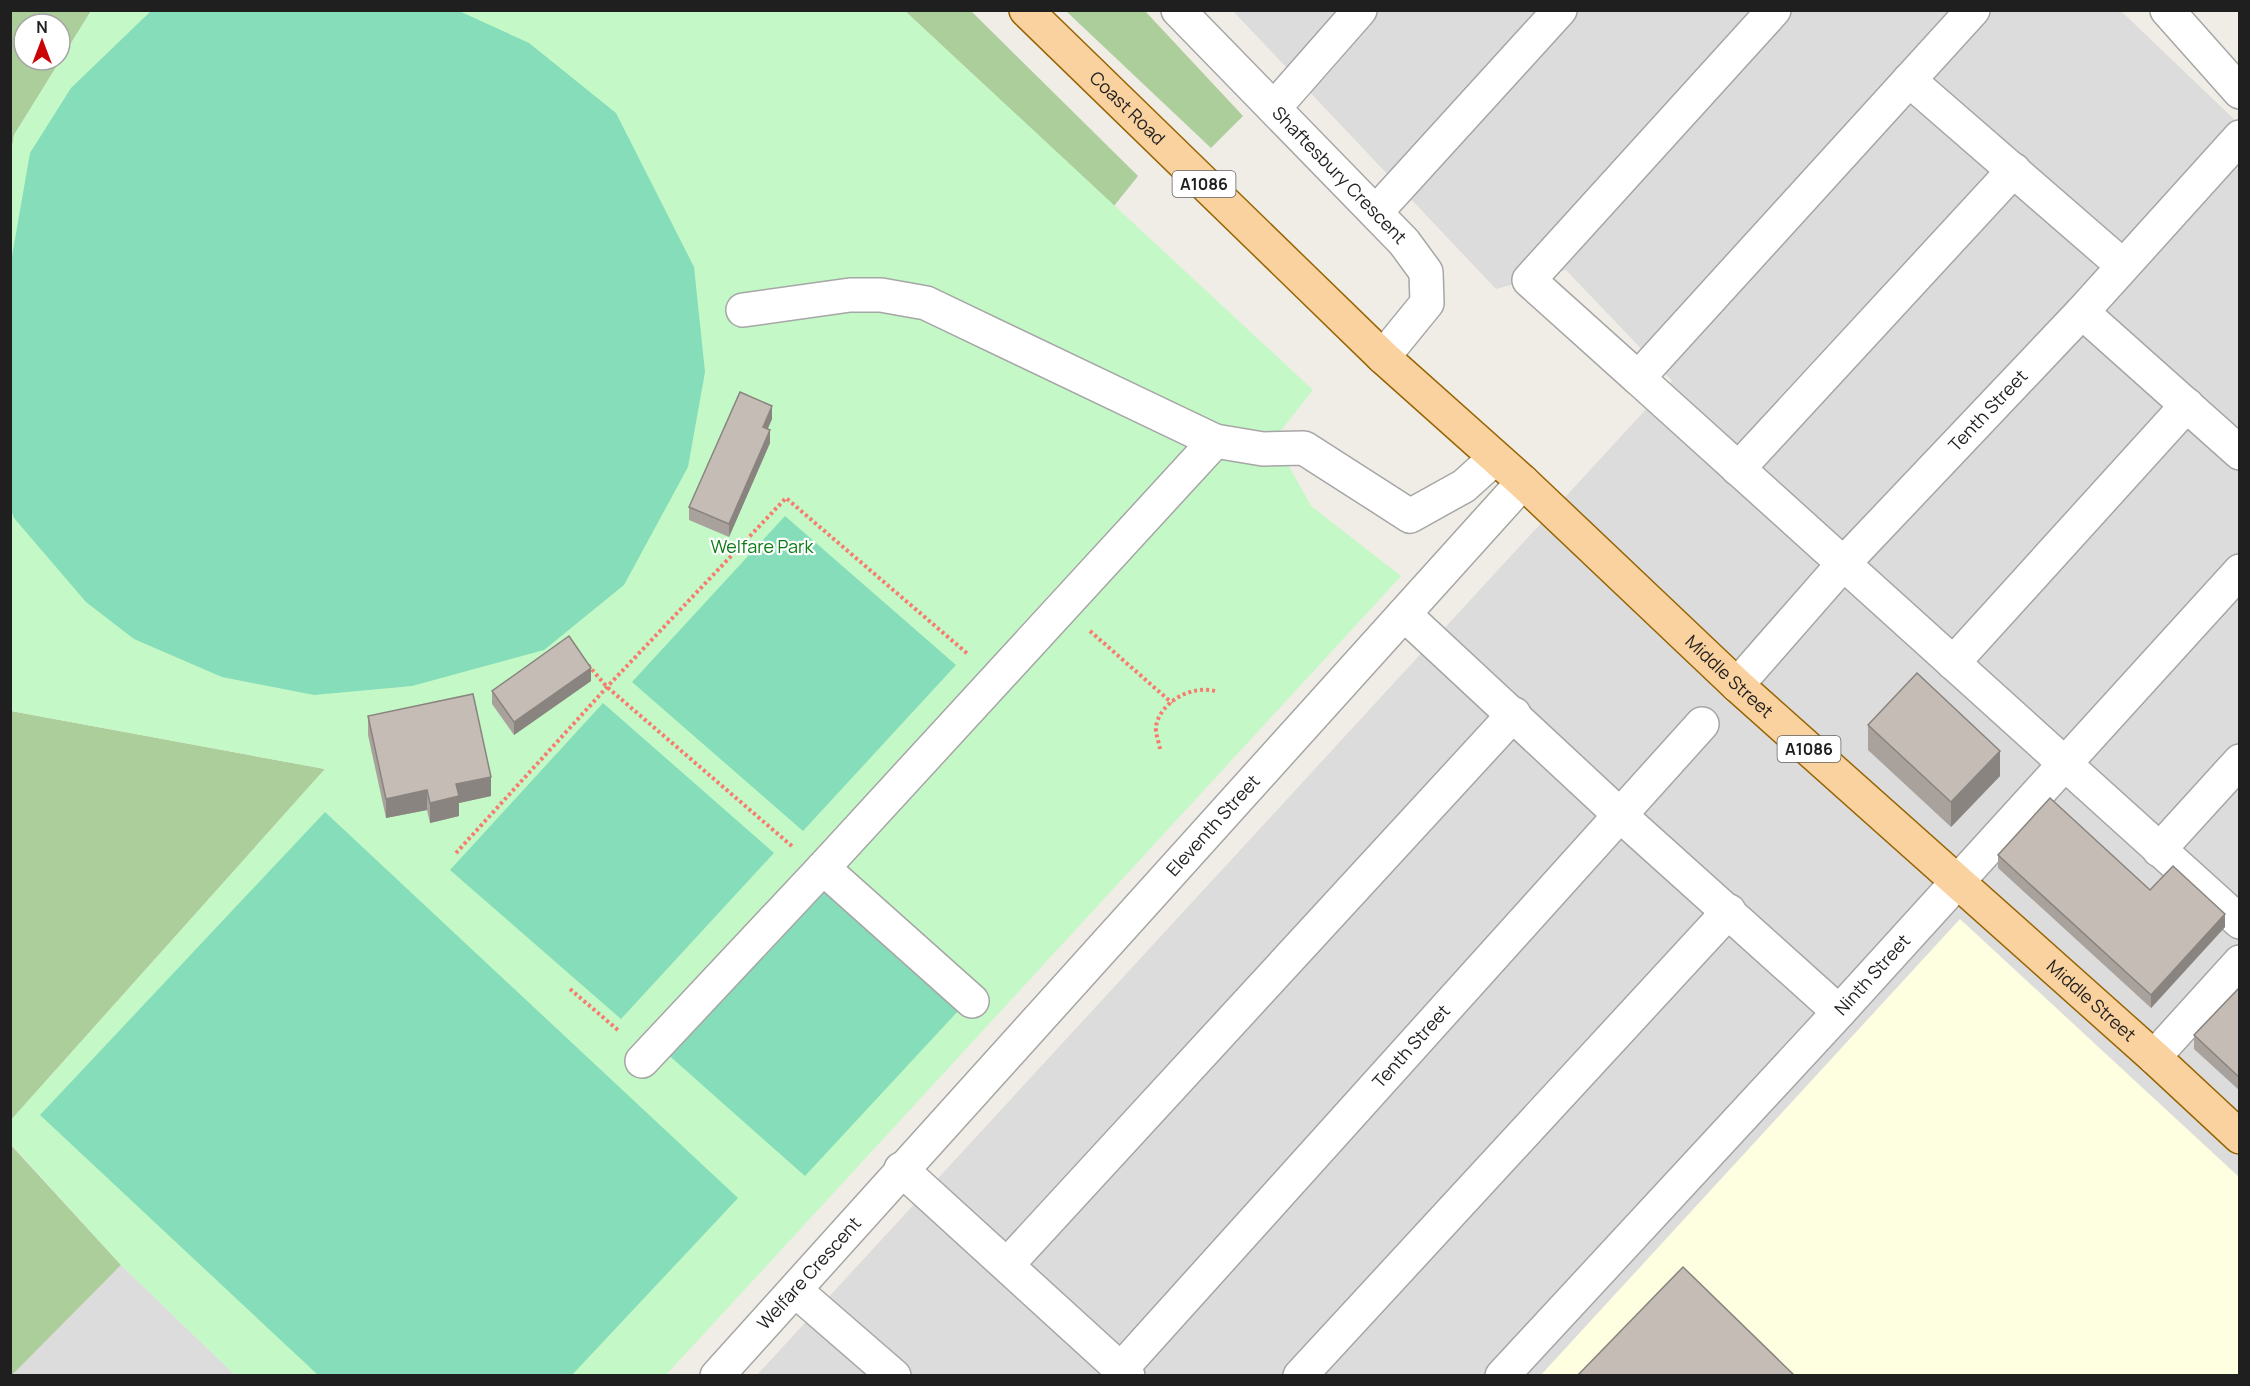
<svg xmlns="http://www.w3.org/2000/svg" width="2250" height="1386" font-family="Manrope,sans-serif">
  <rect width="100%" height="100%" fill="#f0ece6"/>
  <g fill="#dddcdc">
    <path d="M1233 11H2121L2239 124V1375L756 1376 1672 381 1566 270 1496 289Z"/>
    <path d="M121 1265 235 1375 11 1376Z"/>
  </g>
  <path fill="#fefee0" d="M1960 919 2239 1177V1375L1540 1376Z"/>
  <g fill="#abce9b" fill-rule="evenodd">
    <path d="M11 11H91L14 135 11 154ZM24 24H60V60H24Z"/>
    <path d="M905 11H971L1138 176 1114 206Z"/>
    <path d="M1066 11H1145L1243 116 1211 148Z"/>
    <path d="M11 711 325 769 11 1120Z"/>
    <path d="M10 1144 121 1265 11 1376 10 1375Z"/>
  </g>
  <path fill="#c4f8c7" d="M91 11H905L1313 390 1274 439 1311 506 1401 576 666 1375H235L121 1265 11 1144V1120L325 769 11 711V154L14 135Z"/>
  <g fill="#85ddba">
    <path d="M151 11H459L529 43 616 113 694 267 705 372 688 467 624 585 544 650 412 686 314 695 222 677 134 639 86 602 14 518 10 508 11 262 30 153 71 88Z"/>
    <path d="M785 516 956 665 803 831 632 682Z"/>
    <path d="M603 703 774 853 621 1019 450 870Z"/>
    <path d="M325 812 738 1198 572 1375H318L40 1115Z"/>
    <path d="M817 884 959 1010 805 1176 664 1051Z"/>
  </g>
  <g fill="none" stroke-linecap="round" stroke-linejoin="round">
    <defs>
      <g id="minor">
        <path id="s1" d="M1178 10 1404 242 1426 272 1427 303 1383 357"/>
        <path d="M1774 10 1529 280 1638 378 1973 10"/>
        <path d="M2167 10 2240 92"/>
        <path d="M1909 80 2122 265"/>
        <path d="M1274 108 1360 10"/>
        <path d="M1376 212 1560 10"/>
        <path d="M743 310 850 295H881L926 303 1215 441 1263 449 1304 448 1410 516 1464 486 1495 458"/>
        <path d="M2082 312 2240 453"/>
        <path d="M1638 378 2240 922"/>
        <path d="M1738 469 2014 170"/>
        <path d="M1404 614 1621 816 1839 1012"/>
        <path d="M1953 663 2187 405"/>
        <path id="s2" d="M1737 685 1843 564 2082 312 2240 137"/>
        <path d="M2159 850 2240 761"/>
        <path d="M823 868 972 1001"/>
        <path d="M2154 1057 2240 962"/>
        <path d="M642 1061 823 868 1215 441"/>
        <path d="M901 1169 1128 1376"/>
        <path d="M1007 1265 1514 714"/>
        <path d="M796 1291 894 1376"/>
        <path id="s3" d="M1121 1369 1702 724"/>
        <path id="s4" d="M717 1376 1523 482"/>
        <path d="M1300 1376 1729 911"/>
        <path id="s5" d="M1502 1376 1839 1012 2240 571"/>
      </g>
      <g id="major">
        <path id="s6" d="M1026 10 1383 357 1523 482 1737 685 2154 1057 2240 1137"/>
      </g>
    </defs>
    <use href="#minor" stroke="#a6a6a6" stroke-width="36"/>
    <use href="#major" stroke="#976503" stroke-width="36"/>
    <g stroke="#f77c6f" stroke-width="4" stroke-dasharray="3 3" stroke-linecap="butt">
      <path d="M1090 631 1172 703"/>
      <path d="M588 665 607 687 793 847"/>
      <path d="M1160 749C1159 742 1155 733 1156 726 1161 701 1192 685 1215 691"/>
      <path d="M456 853 607 687 786 498 969 655"/>
      <path d="M570 989 619 1031"/>
    </g>
    <use href="#minor" stroke="#fff" stroke-width="33"/>
    <use href="#major" stroke="#fad2a0" stroke-width="33"/>
  </g>
  <g fill="#a9a29c">
    <path d="M772 419 767 429 770 443 729 537 689 520V507Z"/>
    <path d="M591 681 514 735 492 704V691Z"/>
    <path d="M368 716 491 796 459 803V816L430 823 427 810 386 818 368 735Z"/>
    <path d="M1868 725 2000 776 1951 827 1868 750Z"/>
    <path d="M1998 855 2150 890 2225 927 2151 1008 1998 868Z"/>
    <path d="M2240 988V1091L2194 1049V1035Z"/>
  </g>
  <g fill="#89847f">
    <path d="M772 406V419L763 440V427Z"/>
    <path d="M770 430V443L729 537V524Z"/>
    <path d="M591 668V681L514 735V722Z"/>
    <path d="M2000 751V776L1951 827V802Z"/>
    <path d="M491 777V796L459 803V816L430 823V803L456 784Z"/>
    <path d="M427 790V810L386 818V799Z"/>
    <path d="M2225 914V927L2151 1008V995Z"/>
  </g>
  <g fill="#c4bcb5" stroke="#89847f" stroke-width="1.5">
    <path d="M740 392 772 406 763 427 770 430 729 524 689 507Z"/>
    <path d="M569 636 591 668 514 722 492 691Z"/>
    <path d="M1917 673 2000 751 1951 802 1868 725Z"/>
    <path d="M473 694 491 777 456 784 459 796 430 803 427 790 386 799 368 716Z"/>
    <path d="M2050 798 2150 890 2173 866 2225 914 2151 995 1998 855Z"/>
    <path d="M2239 988H2240V1078L2194 1035Z"/>
    <path d="M1683 1267 1795 1376H1577Z"/>
  </g>
  <g text-anchor="middle" stroke-width="4.5" stroke-linejoin="round" paint-order="stroke">
    <g fill="#fff" stroke="#626262" stroke-width="1.5">
      <rect x="1172.5" y="171" width="63" height="26" rx="4.5"/>
      <rect x="1777.5" y="736" width="63" height="26" rx="4.5"/>
    </g>
    <g font-size="16" font-weight="bold" fill="#1f1f1f">
      <text x="1204" y="190">A1086</text>
      <text x="1809" y="755">A1086</text>
    </g>
    <g font-size="18" fill="#1f1f1f" stroke="#fff">
      <text dy="6" stroke="none"><textPath href="#s6" startOffset="141">Coast Road</textPath></text>
      <text dy="6" stroke="none"><textPath href="#s1" startOffset="231">Shaftesbury Crescent</textPath></text>
      <text dy="6" stroke="none"><textPath href="#s2" startOffset="372">Tenth Street</textPath></text>
      <text dy="6" stroke="none"><textPath href="#s6" startOffset="969">Middle Street</textPath></text>
      <text dy="6" stroke="none"><textPath href="#s4" startOffset="741">Eleventh Street</textPath></text>
      <text dy="6" stroke="none"><textPath href="#s5" startOffset="546">Ninth Street</textPath></text>
      <text dy="6" stroke="none"><textPath href="#s6" startOffset="1455">Middle Street</textPath></text>
      <text dy="6" stroke="none"><textPath href="#s3" startOffset="434">Tenth Street</textPath></text>
      <text dy="6" stroke="none"><textPath href="#s4" startOffset="138">Welfare Crescent</textPath></text>
    </g>
    <g font-size="18" fill="#0e7c16" stroke="#fff">
      <text x="762" y="553">Welfare Park</text>
    </g>
  </g>
  <rect width="2250" height="1386" fill="none" stroke="#1f1f1f" stroke-width="24"/>
  <g transform="translate(42 42)"><circle r="28" fill="#ffffff" stroke="#a5a5a5" stroke-width="1.5"/>
  <path d="M0-4.5L10 22L0 15L-10 22Z" fill="#ca0406"/>
  <text y="-9" font-size="16" font-weight="bold" text-anchor="middle" fill="#1f1f1f">N</text>
  </g>
</svg>
